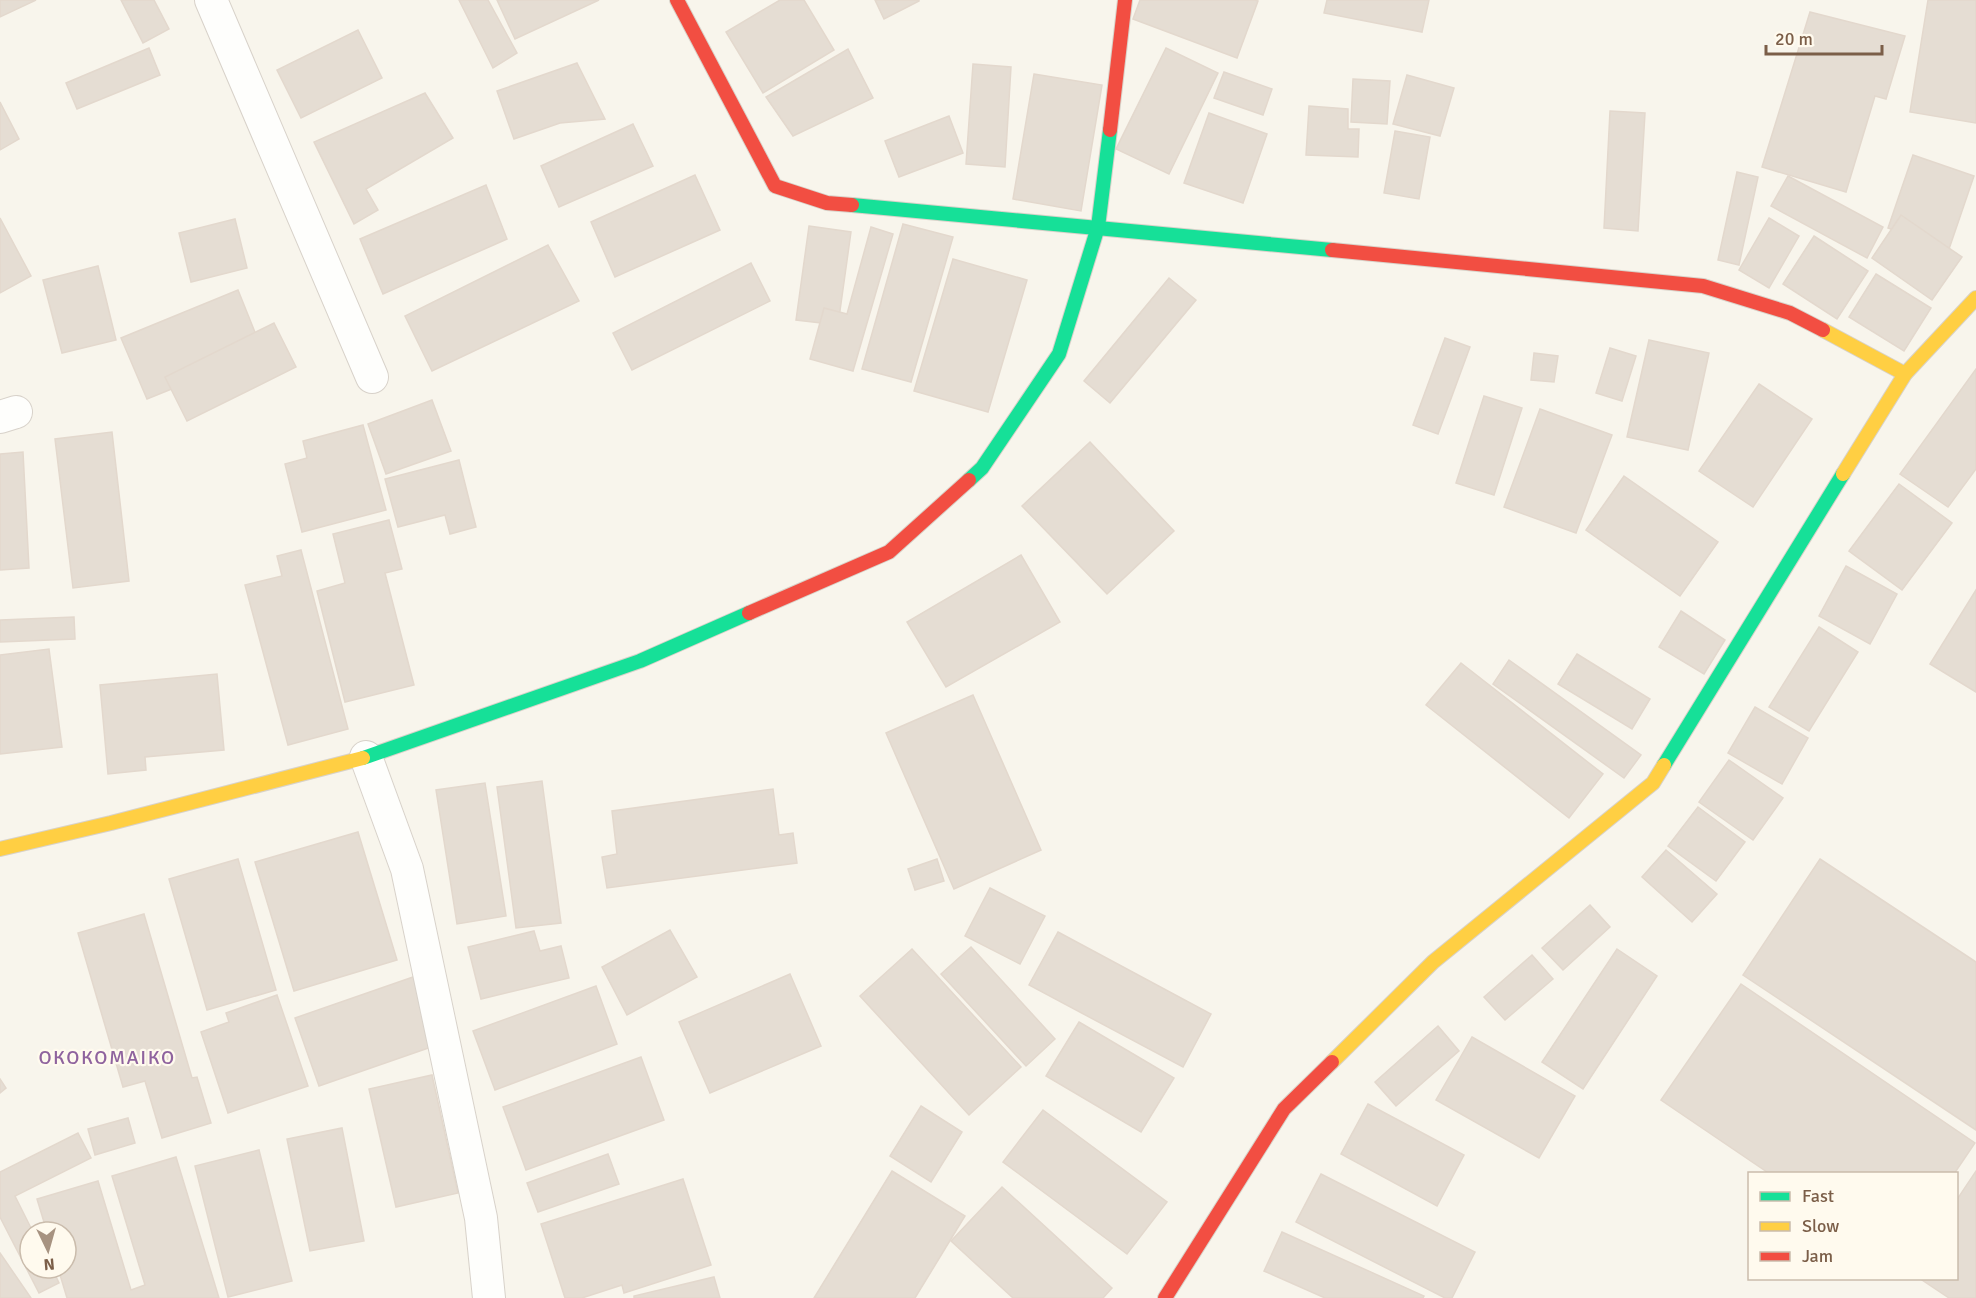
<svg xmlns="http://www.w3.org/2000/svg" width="1976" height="1298" font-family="Signika,sans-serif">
  <rect width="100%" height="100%" fill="#f8f5ec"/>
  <g fill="#e5ddd3" stroke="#e3d8cd" stroke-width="1.5">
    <path d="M0 0H36L0 17Z"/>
    <path d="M121 0H154L169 29 143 43Z"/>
    <path d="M459 0H488L517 53 493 68Z"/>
    <path d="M497 0H599L515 39Z"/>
    <path d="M780 0H804L834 50 763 93 726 32Z"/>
    <path d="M875 0H919V1L884 19Z"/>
    <path d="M1140 0H1255L1258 1 1237 58 1133 19Z"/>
    <path d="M1327 0H1429L1422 32 1324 13Z"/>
    <path d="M1928 0H1976V123L1910 112Z"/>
    <path d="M1810 12 1905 36 1886 99 1875 96 1846 192 1762 167Z"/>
    <path d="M358 30 382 78 301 118 277 70Z"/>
    <path d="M149 48 160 75 77 109 66 83Z"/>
    <path d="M1166 48 1218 73 1169 174 1116 149Z"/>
    <path d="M848 49 873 98 793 136 766 97Z"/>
    <path d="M577 63 605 119 560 123 514 139 497 91Z"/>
    <path d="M973 64 1011 67 1005 167 966 164Z"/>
    <path d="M1224 72 1272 89 1263 115 1214 98Z"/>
    <path d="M1034 74 1102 85 1081 211 1013 199Z"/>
    <path d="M1407 75 1454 88 1440 136 1393 124Z"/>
    <path d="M1353 79 1390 81 1387 124 1351 122Z"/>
    <path d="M425 93 453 138 366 189 378 210 354 224 314 142Z"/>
    <path d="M0 102 19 139 0 150Z"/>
    <path d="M1309 106 1348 109V129H1359L1358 157 1306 155Z"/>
    <path d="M1610 111 1645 113 1638 231 1604 228Z"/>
    <path d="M1209 113 1267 134 1243 203 1184 183Z"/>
    <path d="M949 116 963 153 899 177 885 141Z"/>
    <path d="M633 124 653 166 559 207 541 166Z"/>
    <path d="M1395 131 1430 137 1419 199 1384 193Z"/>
    <path d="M1913 155 1974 176 1949 249 1888 228Z"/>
    <path d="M1737 172 1758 177 1739 265 1718 260Z"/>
    <path d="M695 175 720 230 615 277 591 222Z"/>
    <path d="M1788 176 1883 227 1867 258 1771 206Z"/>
    <path d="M486 185 507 239 383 294 360 239Z"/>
    <path d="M1901 215 1962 257 1932 300 1872 258Z"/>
    <path d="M0 218 31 276 0 293Z"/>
    <path d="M1769 218 1799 236 1769 288 1739 270Z"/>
    <path d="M235 219 247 268 191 282 179 233Z"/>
    <path d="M903 224 953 237 911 382 862 369Z"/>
    <path d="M809 226 851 232 838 325 796 320Z"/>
    <path d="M871 227 893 234 853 371 810 359 824 308 847 314Z"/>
    <path d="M1814 236 1868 271 1837 319 1783 284Z"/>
    <path d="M548 245 579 301 432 371 405 316Z"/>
    <path d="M953 259 1027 280 988 412 914 391Z"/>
    <path d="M751 263 770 301 632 370 613 333Z"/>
    <path d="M98 266 116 340 62 353 43 280Z"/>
    <path d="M1876 274 1931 308 1904 351 1849 317Z"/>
    <path d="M1169 278 1196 300 1110 403 1084 381Z"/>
    <path d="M238 290 263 352 147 399 121 338Z"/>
    <path d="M274 323 296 367 187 421 165 377Z"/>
    <path d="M1445 338 1470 347 1438 434 1413 425Z"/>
    <path d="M1649 340 1709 353 1688 450 1627 437Z"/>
    <path d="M1610 348 1636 356 1622 401 1596 393Z"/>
    <path d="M1534 353 1558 356 1554 382 1531 380Z"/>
    <path d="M1976 369V469L1948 507 1900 474Z"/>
    <path d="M1759 384 1812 419 1753 507 1699 471Z"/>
    <path d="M1484 396 1522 408 1494 495 1456 483Z"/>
    <path d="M432 400 451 451 386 474 368 424Z"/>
    <path d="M1540 409 1612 435 1576 533 1504 507Z"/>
    <path d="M363 425 386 510 302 532 285 464 307 458 303 441Z"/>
    <path d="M112 432 129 581 73 588 55 439Z"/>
    <path d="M1090 442 1174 531 1107 594 1022 506Z"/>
    <path d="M23 452 29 568 0 570V454Z"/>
    <path d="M459 460 476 527 450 534 445 515 398 527 385 479Z"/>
    <path d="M1624 476 1718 542 1680 596 1586 530Z"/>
    <path d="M1899 484 1952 523 1902 590 1849 551Z"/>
    <path d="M389 520 402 569 385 573 414 685 345 702 317 591 345 583 333 534Z"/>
    <path d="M301 550 348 729 288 745 245 585 282 576 277 556Z"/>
    <path d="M1021 555 1060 622 946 687 907 622Z"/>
    <path d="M1846 566 1897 594 1870 644 1819 616Z"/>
    <path d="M1976 590V692L1930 664Z"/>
    <path d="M1681 611 1725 640 1704 674 1659 647Z"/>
    <path d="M74 617 75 639 0 642V620Z"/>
    <path d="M1819 627 1858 652 1809 731 1769 707Z"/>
    <path d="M49 649 62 747 0 754V655Z"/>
    <path d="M1577 654 1650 699 1632 729 1558 684Z"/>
    <path d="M1509 660 1641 755 1624 778 1493 684Z"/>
    <path d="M1461 663 1603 774 1569 818 1426 705Z"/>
    <path d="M217 674 224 750 145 757 146 770 108 774 100 685Z"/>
    <path d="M973 695 1041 850 954 889 886 733Z"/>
    <path d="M1755 707 1808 738 1782 784 1728 753Z"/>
    <path d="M1729 760 1783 798 1753 840 1699 802Z"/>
    <path d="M542 781 561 923 516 928 497 787Z"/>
    <path d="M485 783 506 916 457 924 436 790Z"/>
    <path d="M773 789 779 835 793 833 797 863 607 888 602 857 617 854 612 811Z"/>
    <path d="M1698 807 1745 842 1716 881 1668 846Z"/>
    <path d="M358 832 397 960 294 991 255 862Z"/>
    <path d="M1666 850 1717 894 1692 922 1642 877Z"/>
    <path d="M238 859 276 990 207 1010 169 879Z"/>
    <path d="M937 859 944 881 915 890 908 869Z"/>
    <path d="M1820 859 1976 962V1130L1743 975Z"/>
    <path d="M990 888 1045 916 1020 964 965 936Z"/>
    <path d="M1590 905 1610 927 1563 970 1542 948Z"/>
    <path d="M144 914 192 1078 197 1077 211 1123 162 1138 145 1081 123 1087 78 933Z"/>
    <path d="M670 930 697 977 627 1015 602 967Z"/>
    <path d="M534 931 540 951 561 946 569 978 481 999 468 947Z"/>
    <path d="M1058 932 1211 1014 1183 1067 1029 985Z"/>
    <path d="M971 947 1055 1039 1026 1066 941 974Z"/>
    <path d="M912 949 1021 1067 969 1115 860 996Z"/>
    <path d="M1617 949 1657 976 1583 1089 1542 1062Z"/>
    <path d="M1532 955 1553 979 1505 1020 1484 997Z"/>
    <path d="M790 974 821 1046 710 1093 679 1022Z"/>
    <path d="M413 977 437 1045 319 1086 295 1018Z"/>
    <path d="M1741 984 1975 1143 1954 1174H1770L1661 1100Z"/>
    <path d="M596 986 617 1044 495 1090 473 1031Z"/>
    <path d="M277 995 308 1086 228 1113 201 1032 229 1022 226 1013Z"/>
    <path d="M1079 1022 1174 1078 1141 1132 1046 1076Z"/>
    <path d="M1438 1026 1459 1051 1396 1106 1375 1082Z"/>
    <path d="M1472 1037 1575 1096 1539 1158 1436 1100Z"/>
    <path d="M641 1057 664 1120 526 1170 503 1107Z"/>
    <path d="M432 1075 458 1193 396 1207 369 1089Z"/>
    <path d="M0 1079 6 1088 0 1093Z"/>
    <path d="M1368 1104 1464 1155 1437 1206 1341 1154Z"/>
    <path d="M921 1106 962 1132 931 1182 890 1156Z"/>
    <path d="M1043 1110 1167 1202 1127 1254 1003 1162Z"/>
    <path d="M128 1118 135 1143 95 1155 88 1129Z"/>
    <path d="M342 1128 364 1241 310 1251 287 1139Z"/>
    <path d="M78 1133 91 1158 15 1196 33 1232H30V1268H52L59 1283 39 1293 0 1217V1172Z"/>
    <path d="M259 1150 292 1281 228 1297 195 1166Z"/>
    <path d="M608 1154 619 1184 538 1212 527 1183Z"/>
    <path d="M176 1157 219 1298H67L58 1268H66V1232H47L37 1199 98 1181 131 1290 145 1285 112 1176Z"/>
    <path d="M892 1171 965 1216 915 1298H814Z"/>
    <path d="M1976 1171V1298H1949L1919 1278H1956V1201Z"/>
    <path d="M1321 1174 1475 1252 1452 1298H1445L1296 1222Z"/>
    <path d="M683 1179 711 1265 624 1293 622 1285 582 1298H565L541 1224Z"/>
    <path d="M1002 1187 1112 1288 1103 1298H1013L951 1241Z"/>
    <path d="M1282 1232 1424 1296 1423 1298H1325L1264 1271Z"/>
    <path d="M0 1253 31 1298H0Z"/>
    <path d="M714 1277 720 1298H634V1296Z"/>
  </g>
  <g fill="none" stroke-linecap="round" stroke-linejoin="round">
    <defs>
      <g id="street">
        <path d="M211 0 372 377"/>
        <path d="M0 417 16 412"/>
        <path d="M366 757 407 869 481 1218 489 1298"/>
      </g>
      <g id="fast">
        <path d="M852 205 1332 250"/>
        <path d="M969 480 982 468 1059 354 1098 227 1110 130"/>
        <path d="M363 758 640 661 749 613"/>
        <path d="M1664 765 1843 474"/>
      </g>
      <g id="slow">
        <path d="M1823 330 1905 374"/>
        <path d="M1843 474 1905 374 1976 298"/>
        <path d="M0 849 111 823 363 758"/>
        <path d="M1332 1062 1433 962 1653 783 1664 765"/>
      </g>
      <g id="jam">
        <path d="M677 0 775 186 827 203 852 205"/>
        <path d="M1110 130 1125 0"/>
        <path d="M1332 250 1703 286 1790 313 1823 330"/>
        <path d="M749 613 889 552 969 480"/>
        <path d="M1165 1298 1284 1109 1332 1062"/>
      </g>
    </defs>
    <use href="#street" stroke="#d8d2ca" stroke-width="34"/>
    <use href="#fast" stroke="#d8d2c9" stroke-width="16"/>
    <use href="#slow" stroke="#d8d2c9" stroke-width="16"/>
    <use href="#jam" stroke="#d8d2c9" stroke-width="16"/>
    <use href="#street" stroke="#fefefc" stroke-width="32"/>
    <use href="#fast" stroke="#16e098" stroke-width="14"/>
    <use href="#slow" stroke="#ffcf43" stroke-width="14"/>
    <use href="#jam" stroke="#f24e42" stroke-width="14"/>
  </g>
  <g text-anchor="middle" stroke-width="4.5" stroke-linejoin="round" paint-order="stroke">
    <g font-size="20" letter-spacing="1.5" fill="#8f639e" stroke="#fffaee">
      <text x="107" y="1064">OKOKOMAIKO</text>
    </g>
  </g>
  <rect x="1748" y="1172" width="210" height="108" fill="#fffaee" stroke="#cabcac" stroke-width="1.5"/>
  <rect x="1760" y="1192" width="30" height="9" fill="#16e098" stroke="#cabcac" stroke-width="1.5"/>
  <text x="1802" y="1202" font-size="18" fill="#7b5e48">Fast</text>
  <rect x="1760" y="1222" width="30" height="9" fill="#ffcf43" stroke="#cabcac" stroke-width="1.5"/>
  <text x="1802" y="1232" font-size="18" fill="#7b5e48">Slow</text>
  <rect x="1760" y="1252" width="30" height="9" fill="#f24e42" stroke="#cabcac" stroke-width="1.5"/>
  <text x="1802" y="1262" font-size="18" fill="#7b5e48">Jam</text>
  <g transform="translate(48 1250) rotate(175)"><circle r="28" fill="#fffaee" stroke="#cabcac" stroke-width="1.5"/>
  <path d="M0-4.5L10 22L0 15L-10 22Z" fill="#a79381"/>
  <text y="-9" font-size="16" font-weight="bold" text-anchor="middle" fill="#7b5e48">N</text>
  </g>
  <path d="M1766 45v9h116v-9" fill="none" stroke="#7b5e48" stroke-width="3"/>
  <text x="1775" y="45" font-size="18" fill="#7b5e48" stroke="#fffaee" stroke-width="4.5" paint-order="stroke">20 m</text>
</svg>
